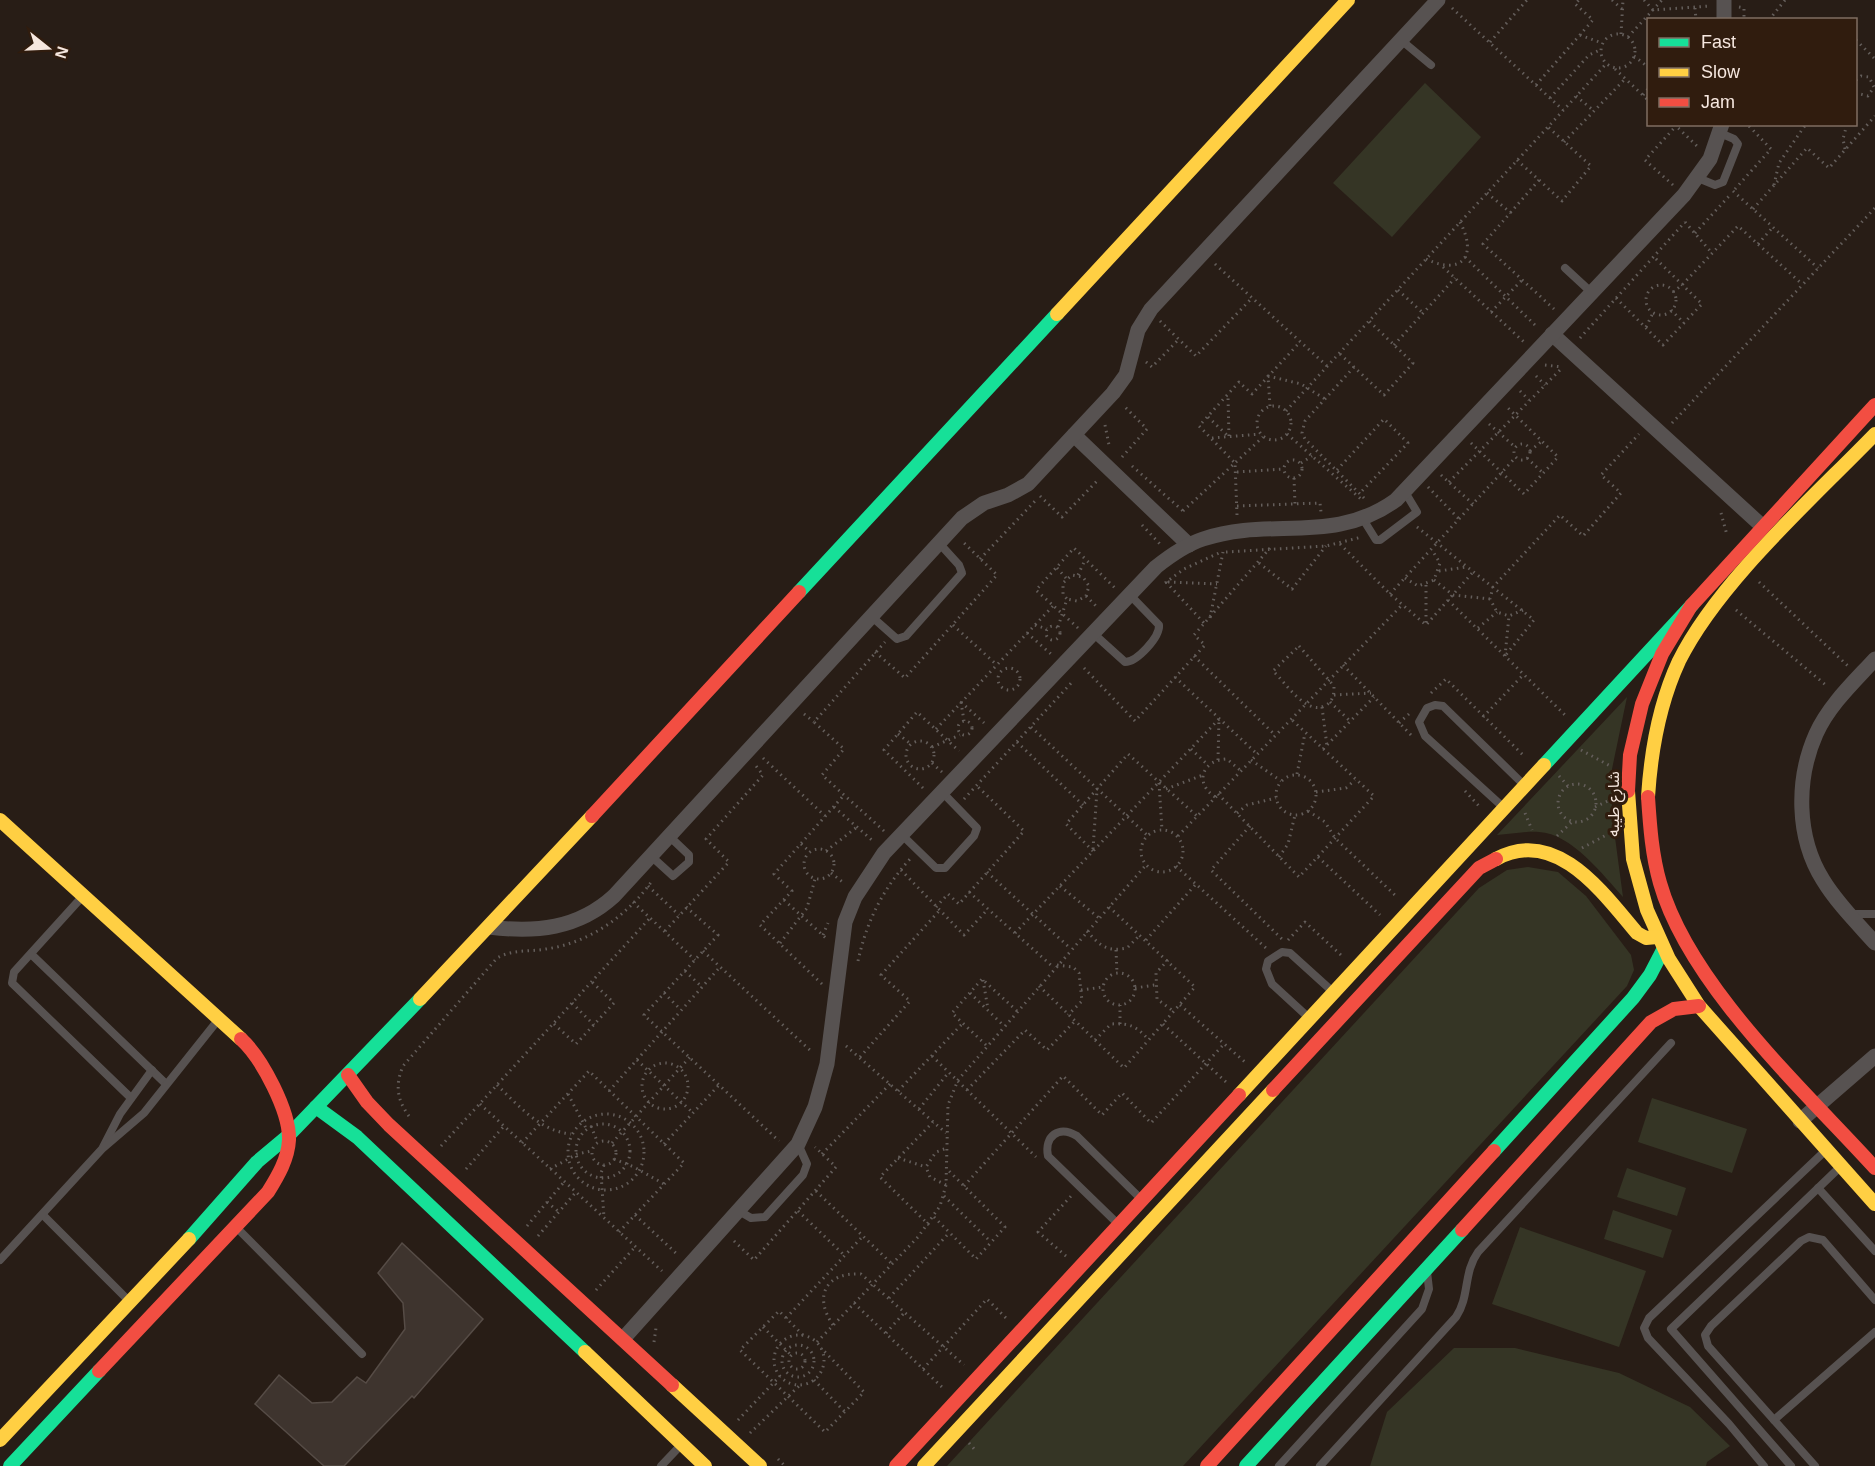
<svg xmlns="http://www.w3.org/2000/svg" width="1875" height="1466" font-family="Arial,'Noto Sans Arabic',sans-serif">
  <rect width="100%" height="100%" fill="#281d16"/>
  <g fill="#353525">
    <path d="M1425 83 1481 137 1392 237 1333 183Z"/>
    <path d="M1627 697 1612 769V815L1623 897C1604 876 1571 833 1539 832 1526 831 1511 834 1497 835Z"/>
    <path d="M1528 867 1558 872 1586 896 1631 955 1634 970 1627 986 1183 1466H947L1479 888 1507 870Z"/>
    <path d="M1652 1098 1747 1129 1732 1173 1638 1142Z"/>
    <path d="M1627 1168 1686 1188 1677 1216 1617 1197Z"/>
    <path d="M1613 1210 1672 1230 1663 1258 1604 1239Z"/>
    <path d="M1520 1227 1646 1271 1619 1347 1492 1304Z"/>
    <path d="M1454 1348H1515L1619 1373 1690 1407 1730 1446 1707 1462 1706 1466H1370L1387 1412Z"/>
  </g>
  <path fill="#3e342e" stroke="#564c46" stroke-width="1.5" d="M402 1243 483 1319 414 1398 412 1396 344 1466H324L255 1404 279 1375 312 1403 332 1402 357 1377 366 1383 405 1329 403 1303 378 1273Z"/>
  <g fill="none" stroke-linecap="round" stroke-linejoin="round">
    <g stroke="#645e5b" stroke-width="3" stroke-dasharray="1.5 4.5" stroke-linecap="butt">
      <path d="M1612 0 1622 9"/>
      <path d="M1644 0 1653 10 1710 6"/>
      <path d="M1739 7 1744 8V20"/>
      <path d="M1452 8 1563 110"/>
      <path d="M1695 8 1696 20"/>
      <path d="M1769 20 1785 0"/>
      <circle cx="1618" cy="51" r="17"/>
      <path d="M1621 34 1623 0"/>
      <path d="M1580 35 1602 43"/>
      <path d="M1628 37 1662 0"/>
      <path d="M1856 40 1875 59"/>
      <path d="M1490 42 1527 0"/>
      <path d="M1634 56 1648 67"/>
      <path d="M1615 69 1648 100"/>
      <path d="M1856 80 1861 76 1869 77 1874 87 1868 96 1856 93"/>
      <path d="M1536 85 1593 20 1575 4 1579 0"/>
      <path d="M1643 95 1648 89"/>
      <path d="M1576 96 1594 111"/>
      <path d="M1550 98 1589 55 1600 50"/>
      <path d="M1674 124 1698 147"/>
      <path d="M1564 142 1625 79"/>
      <path d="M1845 149 1843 139 1847 124"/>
      <path d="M1517 160 1562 201 1591 166 1548 127"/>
      <path d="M1539 180 1483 244 1554 309"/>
      <path d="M1673 185 1645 160 1676 126"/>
      <path d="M1774 185 1779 163 1806 124"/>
      <path d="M1735 189 1771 149 1747 124"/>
      <path d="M1733 191 1818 268"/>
      <path d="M1487 193 1511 213"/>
      <path d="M1753 209 1807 148 1829 168 1875 116"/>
      <path d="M1685 222 1712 253"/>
      <path d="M1695 233 1731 194"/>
      <path d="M1758 244 1773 227"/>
      <path d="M1465 257 1537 327"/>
      <path d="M1426 259C1462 276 1478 256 1460 222"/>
      <path d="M1215 264 1327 366"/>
      <path d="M1443 267 1525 343"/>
      <circle cx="1661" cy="300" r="15"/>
      <path d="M1398 290 1423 313"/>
      <path d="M1673 292 1682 285 1738 226 1802 284"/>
      <path d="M1616 298 1663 345 1702 304 1654 257"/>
      <path d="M1671 310 1684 323"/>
      <path d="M1491 312 1522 280"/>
      <path d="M1160 321 1196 356 1252 298"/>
      <path d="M1646 327 1653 313"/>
      <path d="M1580 338 1685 222"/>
      <path d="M1394 345 1455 278"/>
      <path d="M1340 354 1384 395 1413 363 1369 321"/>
      <path d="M1146 362 1152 367 1179 339"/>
      <path d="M1545 365 1562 367"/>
      <path d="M1354 367 1305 421 1302 433 1305 439 1366 500"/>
      <path d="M1536 376 1545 385"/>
      <path d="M1520 391 1529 400"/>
      <circle cx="1274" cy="423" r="17"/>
      <path d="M1270 406 1268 376 1301 384 1325 399"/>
      <path d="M1286 411 1606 64"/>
      <path d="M1208 417 1229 437 1228 397"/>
      <path d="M1672 423 1875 208"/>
      <path d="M1489 424 1515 447"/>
      <path d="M1105 425 1109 445"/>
      <path d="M1287 434 1362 500"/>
      <path d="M1212 438 1260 434"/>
      <path d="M1471 443 1524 494 1558 457 1506 406"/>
      <circle cx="1522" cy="452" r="8"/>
      <path d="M1530 451 1542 441"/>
      <path d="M1122 457 1147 429 1123 405"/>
      <path d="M1527 458 1543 473"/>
      <circle cx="1293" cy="469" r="9"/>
      <path d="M1301 463 1312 456"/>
      <path d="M1132 466 1183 511"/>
      <path d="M1337 470 1384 419 1408 443 1360 493"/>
      <path d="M1237 472 1284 469"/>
      <path d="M1441 475 1473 504"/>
      <path d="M1294 478 1295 504"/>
      <path d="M1449 482 1563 367"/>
      <path d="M1428 487 1459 519"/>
      <path d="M1040 496 1062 517 1098 480"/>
      <path d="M1237 506 1320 503 1321 512"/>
      <path d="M1183 511 1263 437"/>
      <path d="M1721 513 1727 535"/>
      <path d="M1237 515 1235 463 1199 426 1239 382 1252 394 1300 342"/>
      <path d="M1142 525 1160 544"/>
      <path d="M1417 527 1534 620 1505 656"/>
      <path d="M1340 544 1390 594 1426 625 1473 572"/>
      <path d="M1226 552 1326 546 1362 537"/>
      <path d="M980 559 1037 499"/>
      <path d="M1259 563 1292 589 1326 546"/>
      <path d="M1057 568 1066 578"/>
      <path d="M1439 571 1466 567"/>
      <path d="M1078 575 1085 560"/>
      <path d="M1405 578 1418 586 1434 580 1440 563 1432 550"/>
      <path d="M1434 580 1453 595 1490 599"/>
      <path d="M1166 582 1205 624"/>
      <path d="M1168 582 1217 584"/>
      <path d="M1759 582 1848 666"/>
      <path d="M1165 583 1184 569 1219 553"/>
      <path d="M1426 585V625"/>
      <path d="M1390 594 1515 458"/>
      <path d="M1086 596 1097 607"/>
      <path d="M1448 600 1566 716"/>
      <path d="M1523 610 1509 616 1497 612 1490 599 1493 587 1560 515 1583 536 1621 493 1601 475 1639 434"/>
      <path d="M1736 610 1827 686"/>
      <path d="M1210 618 1223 552"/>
      <path d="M953 625 997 665"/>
      <path d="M1035 625 1047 629"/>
      <circle cx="1053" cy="633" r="7"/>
      <path d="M1058 627 1067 599 1063 594V583L1072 575 1083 577 1089 586 1086 596 1077 601 1067 599"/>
      <path d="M1078 628 1036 590 1074 548 1115 588"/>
      <path d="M1478 628 1497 612"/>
      <path d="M1027 633 1051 654"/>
      <path d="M1299 646 1334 686C1334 695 1333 702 1324 706 1306 715 1285 682 1273 671Z"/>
      <path d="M875 652 905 678 997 575 962 541"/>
      <path d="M1194 656 1275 735"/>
      <path d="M1505 656 1509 616"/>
      <path d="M1343 665 1411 735"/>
      <path d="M1084 668 1135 721 1205 645 1194 635 1270 548"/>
      <circle cx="1009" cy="679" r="11"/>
      <path d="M1175 677 1257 754"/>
      <path d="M1431 693 1446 679 1525 757"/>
      <path d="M1334 695 1371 693"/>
      <path d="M961 702 984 723"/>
      <path d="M961 702 964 721"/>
      <path d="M1330 702 1350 721"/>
      <path d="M1322 707 1327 746"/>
      <path d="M804 714 814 722"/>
      <path d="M1483 717 1523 675"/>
      <circle cx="965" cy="728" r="7"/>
      <path d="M1399 723 1409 714"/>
      <path d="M1031 727 1147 835"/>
      <path d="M936 729 1053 606"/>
      <path d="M898 734 911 744"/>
      <circle cx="920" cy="755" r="14"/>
      <path d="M1017 742 1083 805"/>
      <path d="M932 747 960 735"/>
      <path d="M1191 749 1208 765"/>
      <path d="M1323 749 1374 697"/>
      <path d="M1581 750 1612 767"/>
      <path d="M763 758 825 816"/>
      <path d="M1218 760 1219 719"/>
      <path d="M1251 760 1281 781"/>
      <path d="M932 763 942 772"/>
      <path d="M1297 774 1305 733"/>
      <circle cx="1296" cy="795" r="20"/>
      <path d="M1559 776 1568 786"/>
      <path d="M1159 783 1162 830"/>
      <circle cx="1577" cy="803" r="19"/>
      <path d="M923 788 884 750 917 712 959 751"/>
      <path d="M1166 789 1203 775"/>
      <path d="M1465 791 1479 806"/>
      <path d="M1316 792 1346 788 1355 780"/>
      <path d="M1218 794 1299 877 1374 796 1291 719"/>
      <path d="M1215 797C1194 783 1202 760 1227 759L1241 771"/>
      <path d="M964 799 1074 680"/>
      <path d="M834 807 873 841"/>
      <path d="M1595 807 1610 800"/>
      <path d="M1308 811 1325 822 1335 838 1397 897"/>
      <path d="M1237 813 1247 805 1276 798"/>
      <path d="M1525 813 1532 830"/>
      <path d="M1250 826 1211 870 1284 941"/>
      <circle cx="1162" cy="851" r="21"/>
      <path d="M884 831 822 775 844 749 814 722 885 642"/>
      <path d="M1178 836 1402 605"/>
      <path d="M1557 836 1573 821"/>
      <path d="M801 844 810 852"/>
      <path d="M1582 848 1610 833"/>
      <path d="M1093 849 1097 790"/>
      <circle cx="819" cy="864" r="15"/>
      <path d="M826 851 857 827"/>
      <path d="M1093 851 1066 824 1128 754 1197 816"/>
      <path d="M1279 857 1288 844 1295 815"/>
      <path d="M1318 857 1380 915"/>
      <path d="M1176 866 1266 948"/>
      <path d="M901 870 964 935 988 909"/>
      <path d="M987 872 1071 949"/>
      <path d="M831 873 844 883"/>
      <path d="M648 886 679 915"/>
      <path d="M1060 886 1099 918"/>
      <path d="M969 892 1054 968"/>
      <path d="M784 900 827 939"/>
      <path d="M633 902 695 960"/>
      <path d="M686 907 718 935 644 1015 779 1141"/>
      <path d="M936 907 948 894 959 904 1024 831 976 785"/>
      <path d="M665 931 729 862 706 839 763 775 756 766"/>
      <path d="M1087 931C1100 946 1107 952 1127 948L1140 935"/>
      <path d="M1015 933 1219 719"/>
      <path d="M823 935 828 923"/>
      <path d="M1146 940 1196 884"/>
      <path d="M1288 940 1305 922 1342 956"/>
      <path d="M780 943 807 908 815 879"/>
      <path d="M1116 950 1117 973"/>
      <path d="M703 951 812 1052"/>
      <path d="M1168 960 1156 973 1157 999 1173 1011"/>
      <path d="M858 961C867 920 883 889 910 859"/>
      <path d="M1057 965 1073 967 1079 973 1082 1001 1068 1015"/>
      <path d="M685 971 702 987"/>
      <circle cx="1119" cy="989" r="16"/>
      <path d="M983 980 988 1009"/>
      <path d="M822 984 760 925 792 891 774 874 844 795"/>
      <path d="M1039 986 1124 1068 1195 987 1109 907"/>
      <path d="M1135 988 1155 985"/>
      <path d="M1081 990 1103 987"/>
      <path d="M664 993 681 1010"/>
      <path d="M970 993 1003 1025"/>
      <path d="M572 1003 594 1025"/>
      <path d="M1180 1005 1246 1063"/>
      <path d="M554 1024 576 1044 614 1003 592 982"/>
      <path d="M1120 1024V1005"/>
      <path d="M1163 1024 1226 1082"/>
      <path d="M1095 1040 1111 1024C1130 1023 1136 1026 1149 1040"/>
      <path d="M986 1045 952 1013 982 979 1017 1011"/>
      <path d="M846 1046 946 1133"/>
      <path d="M932 1056 1036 1157"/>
      <path d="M860 1057 910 1001 881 975 939 911"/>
      <path d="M637 1060 693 1113"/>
      <circle cx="665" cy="1086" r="23"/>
      <path d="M497 1085C519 1106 540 1131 571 1134"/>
      <path d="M967 1090 1025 1030 1047 1050 1075 1021"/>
      <path d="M609 1091 720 967"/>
      <path d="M898 1091 963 1023"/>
      <path d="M568 1094 587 1130"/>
      <path d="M480 1104 662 1271"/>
      <path d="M919 1109 949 1072"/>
      <circle cx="606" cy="1152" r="38"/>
      <path d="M409 1116C397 1100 395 1085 403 1066L497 958C513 949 529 952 546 949 589 943 627 916 652 881"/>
      <circle cx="603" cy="1151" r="27"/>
      <path d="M591 1126 597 1141"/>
      <circle cx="604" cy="1153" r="12"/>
      <path d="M522 1143 589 1071 684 1163 619 1232"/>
      <path d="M612 1143 690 1057"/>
      <path d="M664 1144 719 1085"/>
      <path d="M441 1146 650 918"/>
      <path d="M822 1154 890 1084"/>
      <path d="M898 1158 926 1167"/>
      <path d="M614 1159 634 1167 664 1184"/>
      <path d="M604 1165 601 1173 604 1218"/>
      <path d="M466 1169 504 1126"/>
      <path d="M550 1169 577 1154 591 1151"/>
      <path d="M946 1185 930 1177 926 1167 936 1152 947 1148"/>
      <path d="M964 1186 1063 1076 1102 1115 1122 1093 1151 1123 1224 1044"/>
      <path d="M816 1191 892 1264"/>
      <path d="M944 1196 991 1242"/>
      <path d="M547 1202 559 1212"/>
      <path d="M798 1211 844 1255"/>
      <path d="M635 1215 678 1255"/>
      <path d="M934 1217 976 1259 1005 1227 947 1169"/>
      <path d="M929 1225 880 1177 933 1122"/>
      <path d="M527 1226 564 1182"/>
      <path d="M538 1236 576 1192"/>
      <path d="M734 1241 754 1260 836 1167 815 1147"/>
      <path d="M1066 1256 1038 1232 1072 1195"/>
      <path d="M596 1290 635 1247"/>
      <path d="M889 1298 949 1233"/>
      <path d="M854 1303 944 1389"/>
      <path d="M786 1318 863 1236"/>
      <path d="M833 1325C813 1296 826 1272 861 1274L964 1365"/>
      <path d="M763 1327 791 1355"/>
      <path d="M886 1333 905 1312"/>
      <path d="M803 1335 779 1311 740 1350 825 1432 864 1392 821 1348"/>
      <circle cx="799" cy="1360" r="25"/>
      <path d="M654 1342 656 1328"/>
      <path d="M817 1342 918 1237 940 1206 946 1185 948 1105 958 1080 1146 865"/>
      <circle cx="798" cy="1361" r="16"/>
      <circle cx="797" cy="1361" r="8"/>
      <path d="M923 1369 987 1299 1006 1318"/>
      <path d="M814 1380 845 1412"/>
      <path d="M738 1420 780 1376"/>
      <path d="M750 1433 799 1386"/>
      <path d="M969 1443 976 1451"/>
      <path d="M778 1459 785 1466"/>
    </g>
    <g stroke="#575251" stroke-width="8">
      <path d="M1401 40 1431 65"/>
      <path d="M1698 178 1715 185 1723 182 1738 144 1734 139 1720 133"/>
      <path d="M1565 268 1591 292"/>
      <path d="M1363 519 1376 540H1380L1417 512 1405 492"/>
      <path d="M871 616 897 639 906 636 962 573 959 565 939 543"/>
      <path d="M1094 634 1125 662C1137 662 1160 637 1159 625L1130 595"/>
      <path d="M1503 807 1425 736 1419 722 1427 708 1435 705 1443 706 1523 784"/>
      <path d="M902 835 936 868H945L974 836 977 828 943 793"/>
      <path d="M651 856 673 876 689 862V855L669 836"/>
      <path d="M82 897 14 972 12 983 131 1098"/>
      <path d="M1850 914H1875"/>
      <path d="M31 954 166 1084"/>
      <path d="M1308 1017 1272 984 1266 969 1268 961 1282 952 1290 953 1332 991"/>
      <path d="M103 1147 120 1114 152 1070"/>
      <path d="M1818 1188 1875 1251"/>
      <path d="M739 1211 751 1218 765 1217 803 1175 807 1164 798 1144"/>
      <path d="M43 1215 128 1300"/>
      <path d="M1117 1223 1048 1156C1044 1136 1059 1125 1077 1136L1141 1199"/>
      <path d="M237 1228 362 1354"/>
      <path d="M0 1260 102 1149 144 1113 218 1020"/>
      <path d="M1774 1420 1875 1332"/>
      <path d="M661 1466 681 1445"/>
      <path d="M1279 1466 1422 1309 1429 1289 1427 1272"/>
      <path d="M1320 1466 1456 1317C1470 1296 1463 1273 1478 1252L1671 1043"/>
      <path d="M1764 1466 1729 1424 1648 1338 1644 1328 1649 1318 1825 1151"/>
      <path d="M1791 1466 1671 1329 1839 1168"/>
      <path d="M1815 1466 1708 1346 1705 1335 1711 1326 1801 1241 1809 1237 1823 1240 1875 1300"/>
    </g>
    <g stroke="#575251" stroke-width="15">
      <path d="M1724 0V20"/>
      <path d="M1552 334 1762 526"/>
      <path d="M1074 435 1189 545"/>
      <path d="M1875 659C1854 682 1829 705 1816 734 1796 779 1796 837 1823 880 1837 903 1857 923 1875 943"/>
      <path d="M489 927C535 933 578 929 614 896L962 518 984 503 1008 495 1028 484 1113 393 1126 375 1138 330 1151 309 1438 0"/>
      <path d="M1800 1121 1875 1056"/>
      <path d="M623 1339 798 1144 815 1107 827 1064 845 922 855 897 884 853 1156 567C1171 555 1185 545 1203 539 1270 516 1332 546 1396 500L1684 195 1710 159 1722 124"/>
    </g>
    <g stroke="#16e098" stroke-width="14">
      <path d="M799 592 1057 314"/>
      <path d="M1544 765 1692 605"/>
      <path d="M316 1107 357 1137 585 1352"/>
      <path d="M1494 1151 1633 998 1650 975 1663 950"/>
      <path d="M189 1239 257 1162 289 1135 420 999"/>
      <path d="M10 1466 99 1371"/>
      <path d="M1246 1466 1462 1230"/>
    </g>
    <g stroke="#ffcf43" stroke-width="14">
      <path d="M1057 314 1348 0"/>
      <path d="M1628 791 1633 859 1647 910 1669 959 1699 1006 1875 1204"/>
      <path d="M1648 797C1651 750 1659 704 1679 661 1718 582 1813 498 1875 434"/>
      <path d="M0 820 241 1039"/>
      <path d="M1496 859C1556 826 1603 893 1637 933L1646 938 1657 937"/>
      <path d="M420 999 592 816"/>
      <path d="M1239 1095 1544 765"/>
      <path d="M585 1352 705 1466"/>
      <path d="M672 1385 760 1466"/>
      <path d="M0 1440 189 1239"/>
      <path d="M924 1466 1273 1090"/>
    </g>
    <g stroke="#f24e42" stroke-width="14">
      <path d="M1628 791 1630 755 1642 704 1662 654 1691 606 1875 405"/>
      <path d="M1648 797C1650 827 1652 855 1660 883 1689 985 1804 1090 1875 1168"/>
      <path d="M592 816 799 592"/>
      <path d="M348 1075 367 1102 389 1125 672 1385"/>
      <path d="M1273 1090 1479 868 1496 859"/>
      <path d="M1462 1230 1651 1022 1674 1009 1699 1006"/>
      <path d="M99 1371 268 1192C278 1176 288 1159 289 1140 290 1112 262 1058 241 1039"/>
      <path d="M896 1466 1239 1095"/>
      <path d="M1207 1466 1494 1151"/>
    </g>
  </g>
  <g text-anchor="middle" stroke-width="6" stroke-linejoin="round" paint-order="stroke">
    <g font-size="16" fill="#f6e7df" stroke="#301c0e">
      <text transform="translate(1613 804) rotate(-90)" y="6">شارع طيبه</text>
    </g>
  </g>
  <rect x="1647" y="18" width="210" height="108" fill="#301c0e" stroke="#7f6d62" stroke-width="1.5"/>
  <rect x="1659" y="38" width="30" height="9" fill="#16e098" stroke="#7f6d62" stroke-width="1.5"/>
  <text x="1701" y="48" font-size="18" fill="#f6e7df">Fast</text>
  <rect x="1659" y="68" width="30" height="9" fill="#ffcf43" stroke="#7f6d62" stroke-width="1.5"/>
  <text x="1701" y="78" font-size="18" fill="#f6e7df">Slow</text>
  <rect x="1659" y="98" width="30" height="9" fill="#f24e42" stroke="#7f6d62" stroke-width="1.5"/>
  <text x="1701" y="108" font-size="18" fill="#f6e7df">Jam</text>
  <g transform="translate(48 48) rotate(108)" stroke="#301c0e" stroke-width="4.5" paint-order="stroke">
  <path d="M0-4.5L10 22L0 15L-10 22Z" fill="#f6e7df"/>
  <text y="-9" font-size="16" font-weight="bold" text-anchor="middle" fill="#f6e7df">N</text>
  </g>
</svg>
